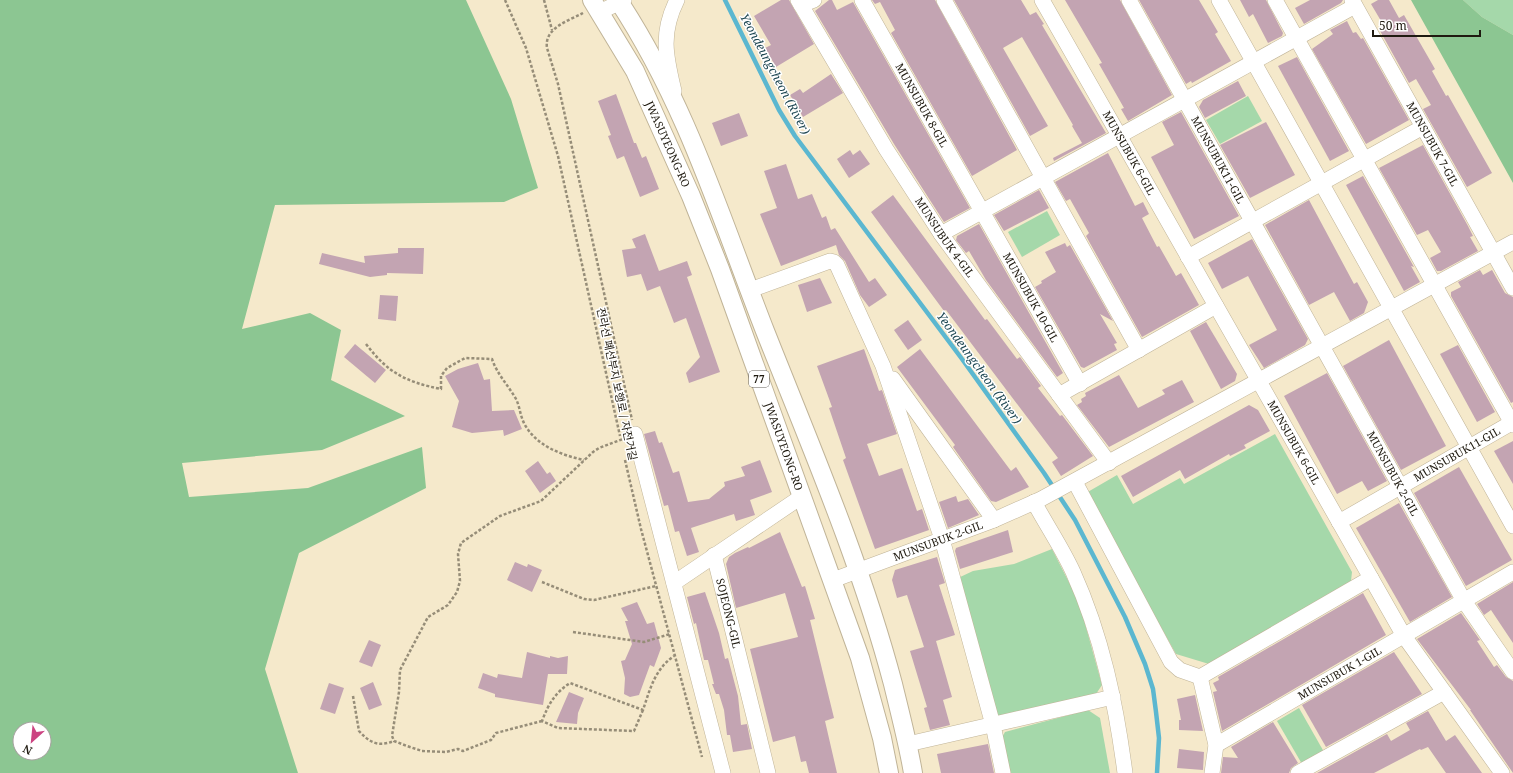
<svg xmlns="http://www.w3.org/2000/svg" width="1513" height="773" font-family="'Noto Serif','Noto Sans KR',serif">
  <rect width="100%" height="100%" fill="#f5e9cb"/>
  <g fill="#a5d8aa">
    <path d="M1463 0H1513V35L1482 17Z"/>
    <path d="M1248 96 1262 121 1220 144 1206 120Z"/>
    <path d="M1047 211 1060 235 1022 257 1008 232Z"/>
    <path d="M1275 434 1352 572 1351 581 1209 664 1176 654 1086 493 1117 475 1133 504 1180 478 1184 484Z"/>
    <path d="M1052 549 1079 602 1102 685 1096 694 1004 718 993 712 958 578 973 571 1014 564Z"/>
    <path d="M1299 708 1324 752 1302 764 1277 721Z"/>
    <path d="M1088 710 1100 718 1110 773H1007L1000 741 1005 732Z"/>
  </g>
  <g fill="#8cc692" fill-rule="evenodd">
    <path d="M0 0H466L511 99 538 188 504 202 275 205 242 329 310 313 341 330 331 380 405 416 322 450 182 463 189 497 308 488 422 447 426 488 299 553 265 669 298 773H0ZM20 729H44V753H20Z"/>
    <path d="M1411 0H1463L1482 17 1513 35V183Z"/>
  </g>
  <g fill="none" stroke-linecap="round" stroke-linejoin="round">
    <path stroke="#5bb7d0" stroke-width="4.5" d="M725 0 779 110 795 136 962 359 1044 473 1075 520 1125 617 1145 664 1153 689 1156 712 1159 738 1157 773"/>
  </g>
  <g fill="#c3a4b2">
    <path d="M781 0H789L814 44 776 67 765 48 771 45 754 16Z"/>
    <path d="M829 0H832L837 10 853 2 970 208 944 222 894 144 815 11Z"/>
    <path d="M872 0H935L1017 150 972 176 891 33 895 30 880 2 875 4Z"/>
    <path d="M954 0H1021L1030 15 1036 12 1044 24 1042 25 1106 133 1054 161 1053 158 1082 143 1072 126 1073 125 1022 37 1003 48 1048 126 1030 136Z"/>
    <path d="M1065 0H1120L1172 95 1128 121 1121 109 1124 108 1099 64 1102 63Z"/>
    <path d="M1139 0H1199L1218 32 1215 34 1231 61 1192 83 1191 81 1186 84Z"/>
    <path d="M1240 0H1266L1283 33 1282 36 1268 43 1253 14 1249 17Z"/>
    <path d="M1310 0H1343L1341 3 1304 24 1295 8Z"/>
    <path d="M1378 0H1389L1399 18 1404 15 1435 69 1432 71 1446 96 1448 95 1492 173 1467 187 1423 109 1431 105 1416 79 1409 83 1379 29 1384 26 1371 4Z"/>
    <path d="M1347 21 1353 33 1356 32 1361 39 1363 38 1409 120 1366 144 1312 49 1333 34 1330 30Z"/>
    <path d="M1297 57 1349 151 1330 161 1278 66Z"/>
    <path d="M831 74 843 93 803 117 790 95 800 89 803 93Z"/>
    <path d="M1238 81 1246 96 1205 118 1199 107 1203 100Z"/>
    <path d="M616 94 634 143H636L642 158 646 156 659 189 640 197 624 156 617 159 608 136 611 135 598 101Z"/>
    <path d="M1181 112 1239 216 1194 239 1151 157 1174 145 1162 122Z"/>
    <path d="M739 113 748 136 721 146 712 123Z"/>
    <path d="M1266 122 1295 175 1250 198 1220 145Z"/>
    <path d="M1423 145 1468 226 1473 236 1470 237 1478 251 1441 271H1437L1430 258 1441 252 1428 230 1417 235 1379 168Z"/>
    <path d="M850 150 853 155 860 150 870 164 849 178 837 159Z"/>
    <path d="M1108 153 1135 206 1143 202 1149 214 1142 218 1157 247 1159 246 1176 276 1181 273 1199 305 1142 337 1086 236 1089 233 1070 199 1066 201 1055 182Z"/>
    <path d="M786 164 798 199 812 194 822 218 826 216 831 230 835 228 869 282 875 278 887 295 869 307 860 295 845 261 839 255 836 245 781 266 760 214 777 208 764 171Z"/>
    <path d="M1363 176 1414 267 1411 266 1420 282 1404 291 1346 185Z"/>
    <path d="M1039 190 1049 208 1004 231 994 215Z"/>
    <path d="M893 195 985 320 987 319 1017 359 1020 357 1041 386 1038 388 1060 416 1062 415 1093 456 1061 476 1052 462 1058 458 946 310 944 311 871 212Z"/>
    <path d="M1309 200 1354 284 1357 282 1368 302 1364 313 1350 321 1334 292 1309 305 1265 225Z"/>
    <path d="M979 224 1063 373 1057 377 986 280 969 251 966 253 956 240 957 236Z"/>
    <path d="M645 234 659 271 687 261 692 275 687 277 720 372 689 383 686 373 700 357 686 318 674 323 660 286 647 291 641 274 627 277 622 250 636 248 632 239Z"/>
    <path d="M1252 239 1308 339 1305 345 1264 368 1249 345 1277 330 1256 291 1248 276 1222 289 1208 263Z"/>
    <path d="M1065 243 1067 247 1070 245 1113 321 1100 314 1117 343 1114 344 1117 350 1084 368 1081 367 1035 287 1042 283 1041 281 1056 272 1045 252Z"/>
    <path d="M398 248H424L423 274 387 273V275L370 277 319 264 322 253 365 263 364 256 398 253Z"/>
    <path d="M1480 270 1483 275 1492 270 1505 293 1513 297V402L1511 403 1451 296V292L1461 287 1458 282Z"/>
    <path d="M820 278 832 303 807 312 798 285Z"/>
    <path d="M380 295 398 296 396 321 378 319Z"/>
    <path d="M908 320 922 340 908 350 894 330Z"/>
    <path d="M1206 322 1237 374 1235 381 1221 389 1190 331Z"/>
    <path d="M1389 340 1446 446 1401 470 1343 366Z"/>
    <path d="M355 344 386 370 375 383 344 357Z"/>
    <path d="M1458 345 1495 412 1477 422 1440 354Z"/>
    <path d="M864 349 879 391 882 390 897 434 867 444 879 476 902 468 917 511 922 509 929 530 875 549 843 460 846 458 829 408 832 407 817 366Z"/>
    <path d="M920 349 1011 471 1016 467 1029 487 996 502 991 501 953 447 955 445 897 367Z"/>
    <path d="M478 363 484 380 490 379 492 411 514 410 522 429 504 436 503 430 472 433 452 427 459 401 445 376 458 369Z"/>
    <path d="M1327 373 1387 481 1368 491 1362 481 1337 494 1284 396Z"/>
    <path d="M1119 375 1138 408 1165 394 1162 390 1182 380 1194 402 1109 447 1077 405 1082 402 1081 399 1086 396 1085 393Z"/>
    <path d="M1249 405 1258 410 1270 431 1244 445 1246 448 1230 456 1229 454 1185 479 1180 470 1133 497 1121 476Z"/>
    <path d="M655 431 659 443 662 442 673 473 679 471 688 502 709 499 725 486 724 482 745 476 741 467 760 460 772 492 750 500 755 515 736 521 734 514 691 528 699 552 687 556 679 531 675 532 668 505 664 506 644 434Z"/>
    <path d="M1513 441V484L1494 451Z"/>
    <path d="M538 461 547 474 550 472 556 481 540 493 525 471Z"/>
    <path d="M1459 467 1512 560 1466 586 1414 493Z"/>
    <path d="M956 496 958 502 968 499 979 515 948 528 939 502Z"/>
    <path d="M1399 503 1452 597 1410 622 1356 528Z"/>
    <path d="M1008 530 1013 552 960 569 955 551 956 548Z"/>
    <path d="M780 532 802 587 805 586 815 619 810 620 834 718 825 721 837 773H809L806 761 801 762 795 736 773 742 750 649 798 637 785 593 736 608 726 564 729 557 735 553 748 547 749 548Z"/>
    <path d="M937 557 945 583 939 585 955 635 936 641 952 697 943 700 950 725 930 730 924 708 927 707 910 651 924 647 907 595 897 598 892 580 895 570Z"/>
    <path d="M515 562 527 567 528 564 542 570 532 592 507 580Z"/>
    <path d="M1513 582V643L1491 610 1484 615 1477 604Z"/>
    <path d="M705 592 719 633 725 659 728 658 738 696 741 725 747 724 752 749 733 752 730 735H727L724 710 719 694H716L712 684H714L708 660H704L696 623 694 624 687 597Z"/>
    <path d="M1363 593 1386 635 1222 731 1213 692 1217 691 1213 683 1219 680 1218 677Z"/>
    <path d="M637 602 647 624 654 622 661 648 654 667 650 665 639 695 630 697 624 694 625 678 621 661 625 660 632 644 625 621H628L621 608Z"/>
    <path d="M1461 613 1480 640 1477 641 1494 667 1497 665 1506 677 1513 681V773L1470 710H1471L1417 639Z"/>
    <path d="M369 640 381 645 372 667 359 662Z"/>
    <path d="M527 652 550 658V656L558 658 568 656 567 674H548L543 705 495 697V694L478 688 483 673 497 678 498 674 522 678Z"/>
    <path d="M1394 652 1422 694 1326 747 1302 705Z"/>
    <path d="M373 682 382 705 369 710 360 688Z"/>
    <path d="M329 683 344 688 335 714 320 709Z"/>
    <path d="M569 692 584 698 578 713 577 724 556 722Z"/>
    <path d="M1195 695 1203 731 1179 730V720H1181L1177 699Z"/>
    <path d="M1428 711 1446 741 1455 735 1482 773H1446L1428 747 1421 750 1420 749 1374 773H1317L1387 734 1391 741 1410 730 1406 723Z"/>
    <path d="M1273 722 1298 763 1291 768 1289 773H1221L1223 757 1238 758 1231 747Z"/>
    <path d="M988 744 994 773H941L937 754Z"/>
    <path d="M1179 749 1204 752 1203 770 1177 768Z"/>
  </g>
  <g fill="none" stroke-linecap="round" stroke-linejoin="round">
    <defs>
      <g id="minor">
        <path id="s1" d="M798 0 886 149 941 234 1109 463"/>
        <path id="s2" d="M862 0 1080 384"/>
        <path d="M944 0 1139 350"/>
        <path id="s3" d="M1042 0 1404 636 1502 773"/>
        <path id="s4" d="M1129 0 1464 601 1513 672"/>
        <path d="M1219 0 1513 526"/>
        <path d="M1275 0 1513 425"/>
        <path id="s5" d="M1352 0 1513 288"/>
        <path d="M801 5 814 0"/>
        <path d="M600 12 624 0"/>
        <path d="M674 91C666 57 660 34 677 0"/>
        <path d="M941 234 1355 6"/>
        <path d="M1188 257 1423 127"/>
        <path d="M750 290 830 261 834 262 837 265 883 366 942 539 993 725 1003 773"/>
        <path d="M893 379 994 520"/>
        <path d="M1059 395 1216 306"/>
        <path d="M635 434 723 773"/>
        <path d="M1075 482 1171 662 1180 670 1200 677"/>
        <path d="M1034 502C1047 526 1062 548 1073 572 1102 636 1116 704 1125 773"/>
        <path id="s6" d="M1339 522 1513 422"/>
        <path id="s7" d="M714 555 768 773"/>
        <path id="s8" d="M833 580 994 520 1041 499 1513 242"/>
        <path d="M674 583 801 497"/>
        <path d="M1200 677 1371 578"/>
        <path d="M1200 677 1216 745 1212 773"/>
        <path d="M908 744 1113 697"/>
        <path id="s9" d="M1216 745 1513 572"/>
        <path d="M1298 773 1444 692"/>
      </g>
      <g id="major">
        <path id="s10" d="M592 0 635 71 691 196 720 269 860 658 882 738 889 773"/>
        <path d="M618 0C687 105 720 216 765 331 811 447 861 563 893 684 900 713 908 743 913 773"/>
      </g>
    </defs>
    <use href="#minor" stroke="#c0b498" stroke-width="16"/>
    <use href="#major" stroke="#c0b498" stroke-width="20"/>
    <g stroke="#968d78" stroke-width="2.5" stroke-dasharray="3 2" stroke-linecap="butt">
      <path d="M505 0 526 48 558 156 620 436"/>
      <path d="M544 0 552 30"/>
      <path d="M583 13C568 21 544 28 547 48L558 84 632 420"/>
      <path d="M366 344C388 373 406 382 441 389V376L447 368 465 358 492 359C497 374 508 385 516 399 520 407 520 416 525 425 537 446 561 455 584 460"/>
      <path d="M625 460 641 529 702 757"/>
      <path d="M542 582 584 599 594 600 656 586"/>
      <path d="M573 632 644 642 670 634"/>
      <path d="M353 696 359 731C370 743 378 747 394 741"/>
      <path d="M643 710 634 731 558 728 542 721C549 703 555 693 570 683L643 710C650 689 655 669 674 656"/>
      <path d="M542 721 496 733 491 740 463 751 458 749 446 752 422 751 407 746 394 741 392 736 399 692 400 670 428 617 448 605 457 592 460 581 458 554 461 543 500 516 541 501 593 452 599 448 623 439"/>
    </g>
    <use href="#minor" stroke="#fff" stroke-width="15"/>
    <use href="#major" stroke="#fff" stroke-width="18"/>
  </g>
  <g text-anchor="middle" stroke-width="3" stroke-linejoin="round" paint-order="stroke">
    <rect fill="#fff" stroke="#625f58" stroke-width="1" x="749" y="371" width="20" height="16" rx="3"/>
    <g font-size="10" font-weight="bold" fill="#1f1a10">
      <text x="759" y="383">77</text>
    </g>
    <g font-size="11" fill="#1f1a10" stroke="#fff">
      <text dy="4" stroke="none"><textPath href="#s2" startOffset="121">MUNSUBUK 8-GIL</textPath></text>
      <text dy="4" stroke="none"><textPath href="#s10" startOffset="163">JWASUYEONG-RO</textPath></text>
      <text dy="4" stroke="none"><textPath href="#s5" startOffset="165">MUNSUBUK 7-GIL</textPath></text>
      <text dy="4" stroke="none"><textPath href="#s3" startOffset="176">MUNSUBUK 6-GIL</textPath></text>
      <text dy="4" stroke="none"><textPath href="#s4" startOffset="183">MUNSUBUK11-GIL</textPath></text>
      <text dy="4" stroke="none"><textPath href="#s1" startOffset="279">MUNSUBUK 4-GIL</textPath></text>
      <text dy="4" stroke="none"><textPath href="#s2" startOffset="342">MUNSUBUK 10-GIL</textPath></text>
      <text transform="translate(617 384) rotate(78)" y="4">전라선 폐선부지 보행로 / 자전거길</text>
      <text dy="4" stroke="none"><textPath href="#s3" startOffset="509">MUNSUBUK 6-GIL</textPath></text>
      <text dy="4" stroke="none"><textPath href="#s10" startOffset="487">JWASUYEONG-RO</textPath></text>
      <text dy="4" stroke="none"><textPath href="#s6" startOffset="136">MUNSUBUK11-GIL</textPath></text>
      <text dy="4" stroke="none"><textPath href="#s4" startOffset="542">MUNSUBUK 2-GIL</textPath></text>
      <text dy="4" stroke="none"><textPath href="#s8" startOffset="112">MUNSUBUK 2-GIL</textPath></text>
      <text dy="4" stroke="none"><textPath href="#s7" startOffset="60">SOJEONG-GIL</textPath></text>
      <text dy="4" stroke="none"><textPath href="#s9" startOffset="143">MUNSUBUK 1-GIL</textPath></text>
    </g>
    <g font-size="12" font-style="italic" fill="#1e4752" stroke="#fff">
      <text transform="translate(775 74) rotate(62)" y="4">Yeondeungcheon (River)</text>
      <text transform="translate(979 368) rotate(54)" y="4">Yeondeungcheon (River)</text>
    </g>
  </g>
  <g transform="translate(32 741) rotate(207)"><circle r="19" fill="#ffffff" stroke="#a5a39f"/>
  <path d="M0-3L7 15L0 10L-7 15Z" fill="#cc4482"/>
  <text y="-6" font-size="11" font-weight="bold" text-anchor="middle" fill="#1f1a10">N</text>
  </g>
  <path d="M1373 30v6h107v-6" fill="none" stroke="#1f1a10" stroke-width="2"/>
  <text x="1379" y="30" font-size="12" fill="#1f1a10" stroke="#ffffff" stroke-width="3" paint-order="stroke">50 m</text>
</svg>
